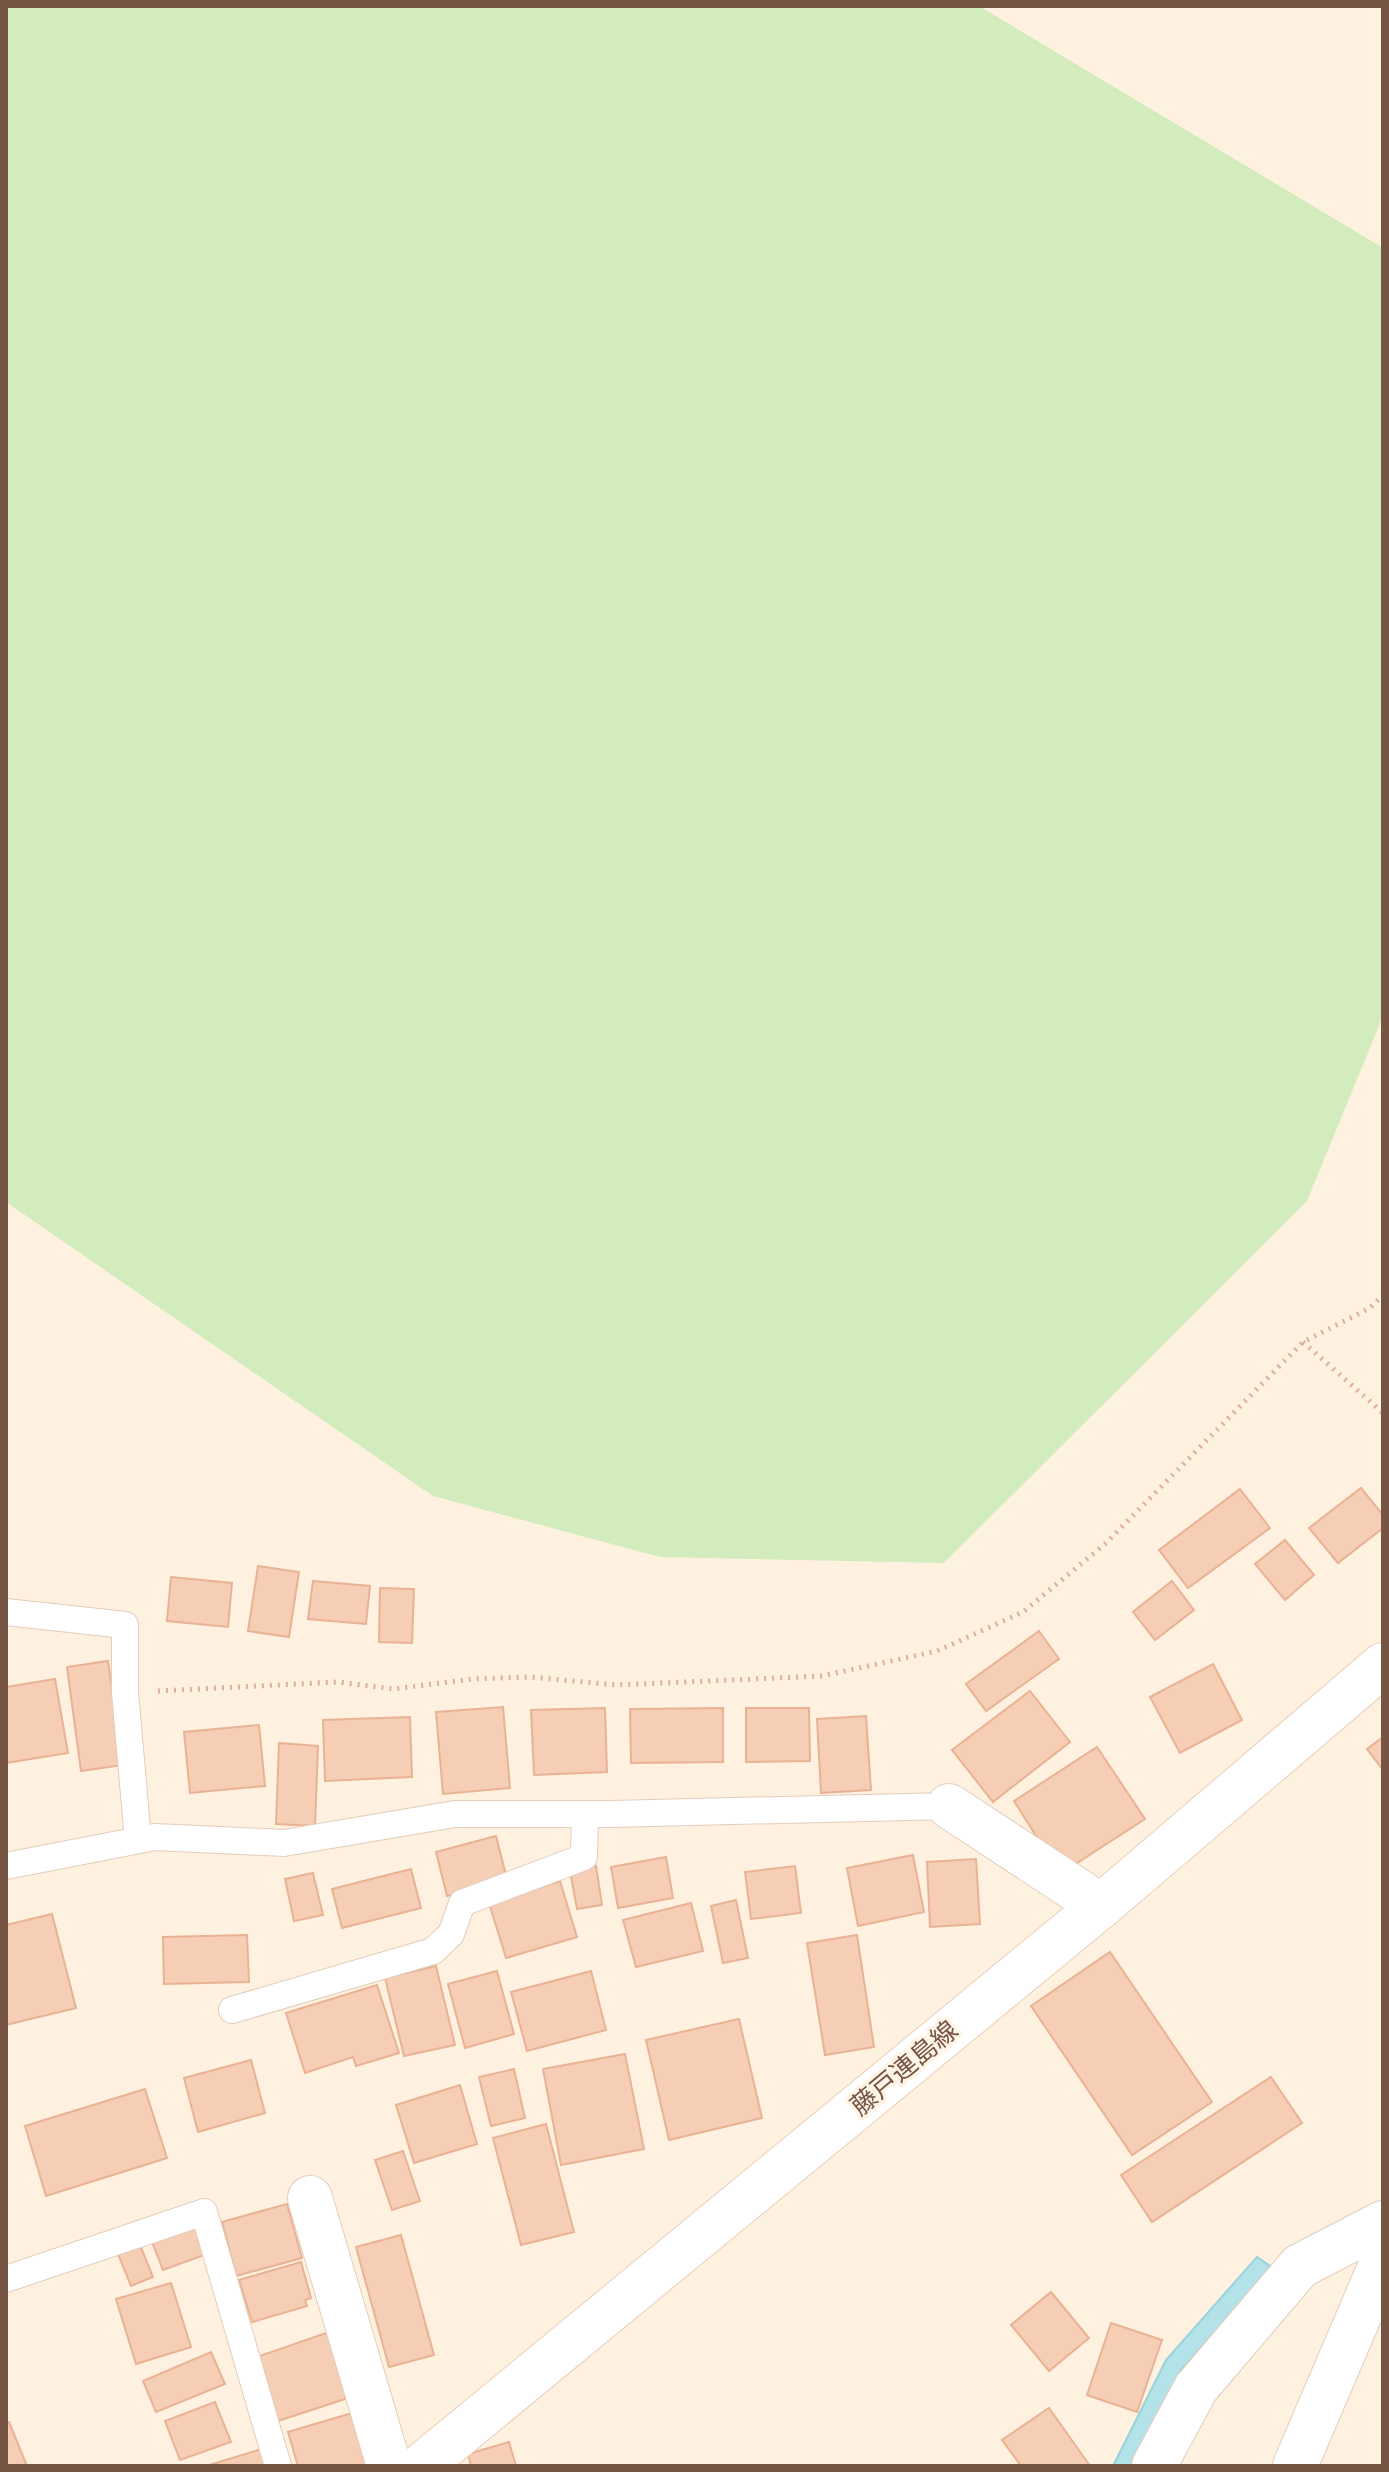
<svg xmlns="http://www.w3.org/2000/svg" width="1389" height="2472" font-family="'Roboto Condensed','Noto Sans JP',sans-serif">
  <rect width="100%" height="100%" fill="#fef1df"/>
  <path fill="#d2ecbd" d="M6 6H979L1383 248V1016L1307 1201 944 1563 660 1557 433 1496 6 1202Z"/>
  <path fill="#b3e2e9" stroke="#98d3db" stroke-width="2" d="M1257 2257 1273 2268 1181 2370 1133 2466H1113L1166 2360Z"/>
  <g fill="#f6cdb5" stroke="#eab294" stroke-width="2">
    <path d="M1361 1488 1383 1515V1528L1338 1563 1309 1528Z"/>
    <path d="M1240 1489 1270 1528 1188 1588 1159 1550Z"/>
    <path d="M1285 1540 1314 1575 1285 1600 1255 1564Z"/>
    <path d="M258 1566 299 1572 289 1637 248 1631Z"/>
    <path d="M171 1577 232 1583 228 1627 167 1621Z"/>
    <path d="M313 1581 370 1586 366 1624 308 1619Z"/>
    <path d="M1172 1581 1194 1610 1155 1640 1133 1612Z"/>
    <path d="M380 1588 414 1589 412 1643 379 1642Z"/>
    <path d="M1039 1631 1059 1659 986 1711 966 1684Z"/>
    <path d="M108 1661 123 1765 81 1771 67 1667Z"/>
    <path d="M1213 1664 1242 1720 1180 1753 1150 1697Z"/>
    <path d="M55 1679 68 1753 6 1763V1687Z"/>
    <path d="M1030 1691 1070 1742 993 1802 952 1750Z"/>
    <path d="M503 1707 510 1788 443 1794 436 1712Z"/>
    <path d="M605 1708 607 1772 534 1775 531 1710Z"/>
    <path d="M723 1708V1762L631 1763 630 1709Z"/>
    <path d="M746 1708H809L810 1761 746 1762Z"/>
    <path d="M866 1716 871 1790 821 1793 817 1719Z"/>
    <path d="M410 1717 412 1777 325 1781 323 1720Z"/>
    <path d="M259 1725 265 1786 190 1793 184 1732Z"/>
    <path d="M1383 1737V1770L1367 1749Z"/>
    <path d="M279 1743 318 1746 315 1826 276 1824Z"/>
    <path d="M1097 1747 1145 1819 1060 1874 1014 1801Z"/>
    <path d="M496 1836 507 1879 447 1896 436 1852Z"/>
    <path d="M913 1855 924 1912 858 1926 847 1868Z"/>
    <path d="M666 1857 673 1898 618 1908 611 1867Z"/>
    <path d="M976 1859 980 1924 930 1927 927 1862Z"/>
    <path d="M596 1866 602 1905 577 1909 570 1871Z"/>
    <path d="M795 1866 801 1913 751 1919 745 1872Z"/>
    <path d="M411 1869 421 1908 342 1928 332 1889Z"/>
    <path d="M313 1873 323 1915 294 1921 285 1879Z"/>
    <path d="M560 1881 577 1937 506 1958 489 1903Z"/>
    <path d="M736 1900 748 1958 723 1963 711 1906Z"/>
    <path d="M691 1903 703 1951 636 1967 623 1920Z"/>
    <path d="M52 1914 76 2008 6 2025V1925Z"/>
    <path d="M247 1935 249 1982 164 1984 163 1937Z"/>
    <path d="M857 1935 874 2047 825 2055 807 1943Z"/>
    <path d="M1110 1952 1212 2102 1132 2155 1031 2006Z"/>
    <path d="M436 1966 455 2045 404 2056 385 1978Z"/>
    <path d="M497 1971 514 2034 465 2048 448 1984Z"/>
    <path d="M591 1971 606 2030 527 2051 511 1992Z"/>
    <path d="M377 1985 399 2053 356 2066 353 2057 305 2073 286 2013Z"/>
    <path d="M739 2019 762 2118 669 2140 646 2040Z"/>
    <path d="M625 2054 644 2149 561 2165 543 2069Z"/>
    <path d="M251 2060 265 2113 198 2132 184 2078Z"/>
    <path d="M514 2069 525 2118 491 2126 479 2077Z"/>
    <path d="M1271 2077 1302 2123 1152 2222 1121 2175Z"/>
    <path d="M460 2085 477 2144 414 2163 396 2105Z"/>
    <path d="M145 2089 167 2158 46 2196 25 2126Z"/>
    <path d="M546 2124 574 2232 521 2245 493 2138Z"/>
    <path d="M403 2151 420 2201 392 2210 375 2160Z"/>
    <path d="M287 2204 302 2258 236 2276 222 2222Z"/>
    <path d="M196 2223 207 2254 163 2270 151 2239Z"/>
    <path d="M401 2235 434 2355 389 2367 356 2247Z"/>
    <path d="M140 2245 153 2277 131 2286 118 2254Z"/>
    <path d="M301 2262 311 2298 305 2300 307 2306 252 2322 239 2280Z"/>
    <path d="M171 2283 191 2347 136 2364 116 2299Z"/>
    <path d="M1051 2292 1089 2338 1049 2371 1011 2325Z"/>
    <path d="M1111 2323 1162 2340 1137 2412 1087 2395Z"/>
    <path d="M329 2332 351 2397 272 2423 251 2359Z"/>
    <path d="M211 2352 225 2384 156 2412 143 2381Z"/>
    <path d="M215 2402 231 2442 180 2460 165 2421Z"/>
    <path d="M1049 2408 1090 2466H1021L1002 2440Z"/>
    <path d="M362 2410 368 2466H298L288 2432Z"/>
    <path d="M9 2422 27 2466H6V2423Z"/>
    <path d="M509 2442 516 2466H471L468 2454Z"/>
    <path d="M265 2448 271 2466H206Z"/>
  </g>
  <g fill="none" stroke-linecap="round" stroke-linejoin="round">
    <defs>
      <g id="service">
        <path d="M6 1612 125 1625V1692L138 1840"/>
        <path d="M6 1866 155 1837 284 1843 455 1814H610L949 1806"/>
        <path d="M232 2010 433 1951 451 1934 462 1903 584 1857 585 1814"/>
        <path d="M6 2279 204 2212 278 2466"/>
      </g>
      <g id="minor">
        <path d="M949 1806 1101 1906"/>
        <path d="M310 2198 389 2466"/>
        <path d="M1154 2466 1196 2388 1300 2266 1383 2223"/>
      </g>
      <path id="tertiary" d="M1295 2466 1383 2260"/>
      <path id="secondary" d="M421 2466 1101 1906 1383 1665"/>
    </defs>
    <use href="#service" stroke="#e3cdbb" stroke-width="28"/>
    <use href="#minor" stroke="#e3cdbb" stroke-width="46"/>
    <use href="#tertiary" stroke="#e3cdbb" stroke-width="46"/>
    <use href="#secondary" stroke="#eacfba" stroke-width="46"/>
    <g stroke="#dab098" stroke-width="5" stroke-dasharray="2 6" stroke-linecap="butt">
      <path d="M1303 1342 1383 1413"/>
      <path d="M158 1691 337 1682 393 1689 472 1679 529 1677 617 1685 822 1676 937 1651 1023 1612 1105 1544 1303 1342 1370 1308 1383 1295"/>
    </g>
    <use href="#service" stroke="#fff" stroke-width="26"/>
    <use href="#minor" stroke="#fff" stroke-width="44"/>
    <use href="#tertiary" stroke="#fff" stroke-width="44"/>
    <use href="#secondary" stroke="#fff" stroke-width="44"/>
  </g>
  <g text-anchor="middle" stroke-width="7" stroke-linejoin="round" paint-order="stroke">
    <g font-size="26" fill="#765545" stroke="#fff5e7">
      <text transform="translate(904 2068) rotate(-40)" y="9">藤戸連島線</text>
    </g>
  </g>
  <rect width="1389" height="2472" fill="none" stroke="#765545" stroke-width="16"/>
</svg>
